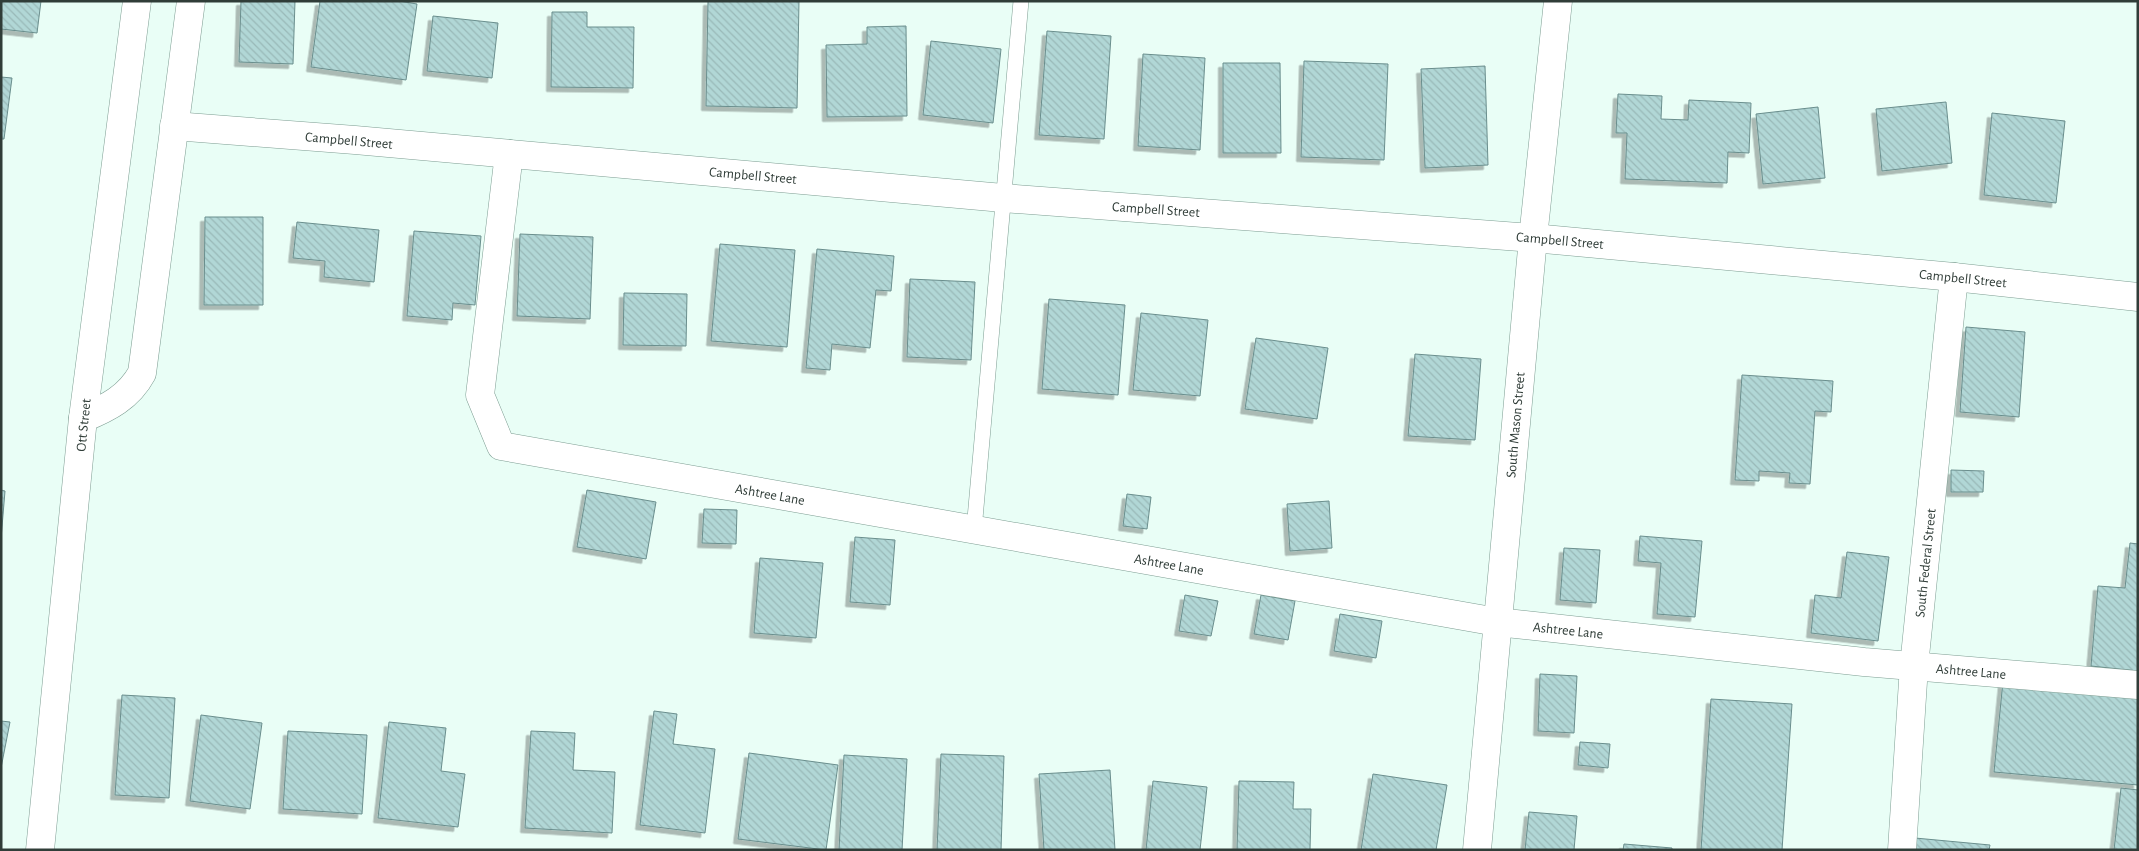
<svg xmlns="http://www.w3.org/2000/svg" width="2139" height="851" font-family="'Alegreya Sans',sans-serif">
  <defs>
    <pattern id="building-back-hatch" width="6" height="6" patternUnits="userSpaceOnUse" patternTransform="scale(1.25)"><rect width="6" height="6" fill="#b1d7d6"/><path d="M-1 5l2 2M0 0l6 6M5-1l2 2" fill="none" stroke="#99b9b8"/></pattern>
    <filter id="shadow"><feDropShadow dx="-4.5" dy="4.5" stdDeviation="0" flood-color="#0004"/></filter>
  </defs>
  <rect width="100%" height="100%" fill="#e9fef6"/>
  <g fill="url(#building-back-hatch)" stroke="#6a8e8d" filter="url(#shadow)">
    <path d="M1 1H41L37 33 1 29Z"/>
    <path d="M241 1H295L293 64 239 62Z"/>
    <path d="M320 1H399L417 4 406 80 311 67Z"/>
    <path d="M708 1H799L797 108 706 106Z"/>
    <path d="M552 12H587V27H634L633 88 551 87Z"/>
    <path d="M433 16 498 23 492 78 427 71Z"/>
    <path d="M906 26 907 116 827 117 826 45 867 44V27Z"/>
    <path d="M1047 31 1111 36 1104 139 1039 135Z"/>
    <path d="M931 41 1001 49 993 123 923 115Z"/>
    <path d="M1143 54 1205 58 1200 150 1138 146Z"/>
    <path d="M1304 61 1388 64 1384 160 1301 157Z"/>
    <path d="M1223 63H1280L1281 153H1223Z"/>
    <path d="M1485 66 1488 165 1425 168 1421 69Z"/>
    <path d="M1 77 12 78 4 139H1Z"/>
    <path d="M1618 94 1662 96 1661 119 1688 120 1689 100 1751 103 1749 153 1728 152 1727 183 1625 179 1627 133H1616Z"/>
    <path d="M1946 102 1952 163 1882 171 1876 109Z"/>
    <path d="M1818 107 1825 178 1763 184 1756 114Z"/>
    <path d="M1992 113 2065 121 2056 203 1984 195Z"/>
    <path d="M205 217H263V305H204Z"/>
    <path d="M297 222 379 230 374 282 324 277 325 261 293 258Z"/>
    <path d="M414 231 481 236 475 305 453 303 452 320 407 316Z"/>
    <path d="M520 234 593 237 590 319 517 316Z"/>
    <path d="M720 244 795 250 787 347 711 341Z"/>
    <path d="M817 249 894 256 891 291 876 290 870 348 832 344 830 370 806 368Z"/>
    <path d="M910 279 975 282 971 360 907 357Z"/>
    <path d="M624 293 687 294 686 346 623 345Z"/>
    <path d="M1049 299 1125 305 1118 395 1042 389Z"/>
    <path d="M1141 313 1208 320 1200 396 1133 390Z"/>
    <path d="M1966 327 2025 332 2019 417 1960 412Z"/>
    <path d="M1256 338 1328 348 1317 419 1245 409Z"/>
    <path d="M1415 354 1481 359 1475 440 1408 436Z"/>
    <path d="M1742 375 1833 381 1831 412 1815 411 1810 484 1789 483 1790 473 1759 471V481L1735 480Z"/>
    <path d="M1951 470 1984 471 1983 492H1951Z"/>
    <path d="M1 490 5 491 1 539Z"/>
    <path d="M587 490 656 502 646 559 577 547Z"/>
    <path d="M1127 494 1151 497 1147 529 1123 526Z"/>
    <path d="M1329 501 1332 548 1290 551 1287 504Z"/>
    <path d="M704 509 737 510 736 544 702 543Z"/>
    <path d="M1640 536 1702 541 1695 617 1657 614 1661 563 1638 561Z"/>
    <path d="M855 537 895 540 890 605 850 602Z"/>
    <path d="M2130 543 2138 544V671L2091 666 2098 586 2125 588Z"/>
    <path d="M1564 548 1600 550 1596 603 1560 600Z"/>
    <path d="M1847 552 1889 557 1878 641 1811 633 1815 595 1841 598Z"/>
    <path d="M760 558 823 563 816 638 754 633Z"/>
    <path d="M1185 595 1218 601 1211 636 1179 631Z"/>
    <path d="M1261 595 1295 601 1288 640 1254 634Z"/>
    <path d="M1340 614 1382 621 1376 658 1334 651Z"/>
    <path d="M1540 674 1577 676 1574 733 1538 731Z"/>
    <path d="M2003 681 2138 694V785L1994 772Z"/>
    <path d="M122 695 175 698 169 798 115 795Z"/>
    <path d="M1711 699 1792 704 1782 850H1701Z"/>
    <path d="M654 711 677 714 673 744 715 749 705 833 640 825Z"/>
    <path d="M201 715 262 723 250 809 190 801Z"/>
    <path d="M1 721 10 722 1 768Z"/>
    <path d="M389 722 446 728 441 771 465 774 458 827 378 818Z"/>
    <path d="M288 731 367 735 362 814 283 809Z"/>
    <path d="M531 731 575 733 573 770 615 772 612 833 525 828Z"/>
    <path d="M1580 742 1610 744 1608 768 1578 765Z"/>
    <path d="M749 753 838 765 826 850 738 839Z"/>
    <path d="M941 754 1004 756 1001 850H937Z"/>
    <path d="M844 755 907 759 902 850H839Z"/>
    <path d="M1110 770 1115 850H1044L1039 774Z"/>
    <path d="M1373 774 1447 785 1436 850H1361Z"/>
    <path d="M1153 781 1207 787 1200 850H1146Z"/>
    <path d="M1239 781 1294 782 1293 809H1311L1310 850H1237Z"/>
    <path d="M2121 788 2138 790V850H2114Z"/>
    <path d="M1529 812 1577 816 1574 850H1525Z"/>
    <path d="M1915 838 1990 845 1989 850H1914Z"/>
    <path d="M1624 844 1672 848V850H1623Z"/>
  </g>
  <g fill="none" stroke-linecap="round" stroke-linejoin="round">
    <defs>
      <path id="lane" d="M974 530 1021 1"/>
      <g id="street">
        <path d="M174 126 355 140 1003 198 1533 238 1954 277 2138 297"/>
        <path d="M509 154 480 395 501 446 1497 622 1864 662 2138 685"/>
        <path d="M83 418C108 408 129 397 142 373L191 1"/>
        <path d="M40 850 83 418 137 1"/>
        <path d="M1902 850 1914 666 1954 277"/>
      </g>
      <path id="secondary" d="M1477 850 1533 238 1558 1"/>
    </defs>
    <use href="#lane" stroke="#7d9d92" stroke-width="16"/>
    <use href="#street" stroke="#7d9d92" stroke-width="29"/>
    <use href="#secondary" stroke="#7d9d92" stroke-width="29"/>
    <use href="#lane" stroke="#fff" stroke-width="15"/>
    <use href="#street" stroke="#fff" stroke-width="28"/>
    <use href="#secondary" stroke="#fff" stroke-width="28"/>
  </g>
  <g text-anchor="middle" stroke-width="5" stroke-linejoin="round" paint-order="stroke">
    <g font-size="14" fill="#303d38" stroke="#fff">
      <text transform="translate(349 140) rotate(5)" y="5">Campbell Street</text>
      <text transform="translate(753 175) rotate(5)" y="5">Campbell Street</text>
      <text transform="translate(1156 209) rotate(4)" y="5">Campbell Street</text>
      <text transform="translate(1560 240) rotate(5)" y="5">Campbell Street</text>
      <text transform="translate(1963 278) rotate(6)" y="5">Campbell Street</text>
      <text transform="translate(83 425) rotate(-84)" y="5">Ott Street</text>
      <text transform="translate(1515 425) rotate(-85)" y="5">South Mason Street</text>
      <text transform="translate(770 494) rotate(10)" y="5">Ashtree Lane</text>
      <text transform="translate(1925 563) rotate(-84)" y="5">South Federal Street</text>
      <text transform="translate(1169 564) rotate(10)" y="5">Ashtree Lane</text>
      <text transform="translate(1568 630) rotate(6)" y="5">Ashtree Lane</text>
      <text transform="translate(1971 671) rotate(5)" y="5">Ashtree Lane</text>
    </g>
  </g>
  <rect width="2139" height="851" fill="none" stroke="#303d38" stroke-width="5"/>
</svg>
